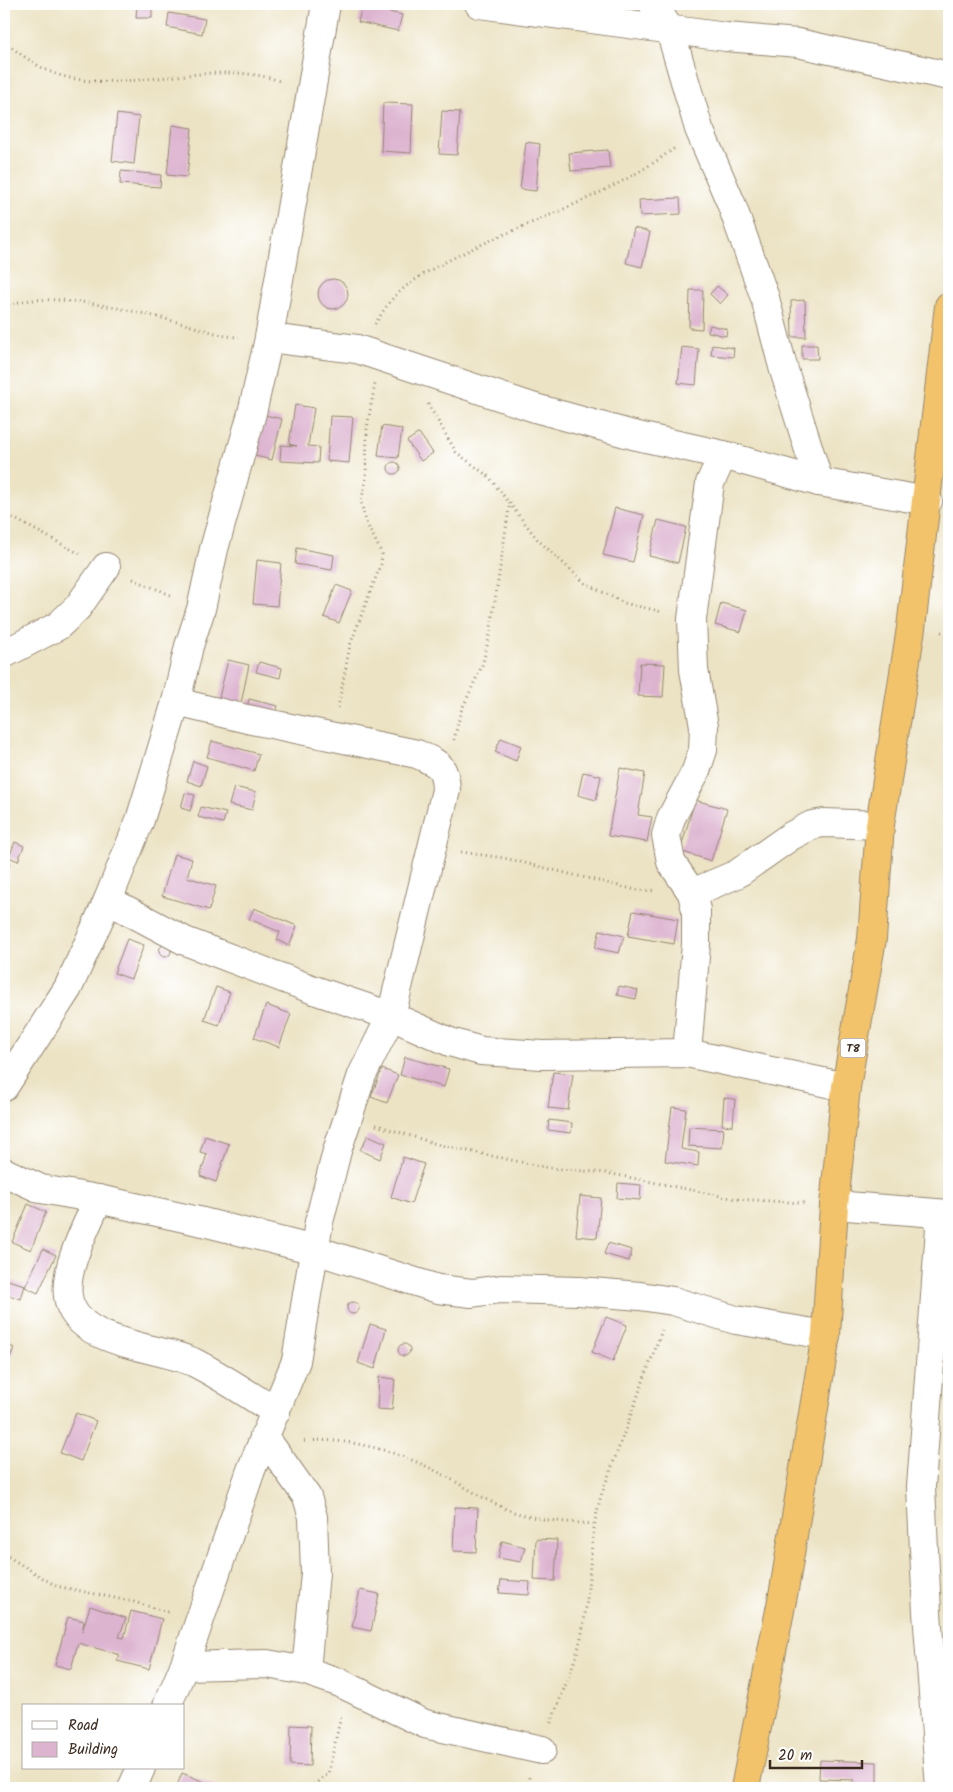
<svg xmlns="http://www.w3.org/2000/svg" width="953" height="1792" font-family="Kalam,sans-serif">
  <rect width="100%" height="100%" fill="#fff"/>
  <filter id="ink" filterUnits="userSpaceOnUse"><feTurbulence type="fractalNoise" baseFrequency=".02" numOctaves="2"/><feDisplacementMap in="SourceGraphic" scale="10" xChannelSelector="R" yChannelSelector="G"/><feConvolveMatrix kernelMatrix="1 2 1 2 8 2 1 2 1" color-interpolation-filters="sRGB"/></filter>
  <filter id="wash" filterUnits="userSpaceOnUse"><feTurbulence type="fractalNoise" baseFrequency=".0096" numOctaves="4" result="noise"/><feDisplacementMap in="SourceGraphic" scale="20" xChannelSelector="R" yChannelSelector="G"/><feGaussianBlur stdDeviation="1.12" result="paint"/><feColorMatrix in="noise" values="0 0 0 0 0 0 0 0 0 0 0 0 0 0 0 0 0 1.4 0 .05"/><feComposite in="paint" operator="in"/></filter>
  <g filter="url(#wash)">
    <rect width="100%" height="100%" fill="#ece3c4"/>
    <g id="blocks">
      <g fill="#ddb4d0">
        <path d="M137 4H152V18H136Z"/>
        <path d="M362 6 402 15 398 31 358 22Z"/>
        <path d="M169 13 205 19 202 34 167 27Z"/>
        <path d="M383 103 413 104 411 153 381 151Z"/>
        <path d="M442 111 460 112 457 155 439 154Z"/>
        <path d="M117 114 139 117 134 164 112 161Z"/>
        <path d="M172 125 192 128 187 177 167 175Z"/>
        <path d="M526 142 540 144 536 191 520 189Z"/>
        <path d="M608 150 610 168 571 171 569 153Z"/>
        <path d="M121 171 161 175 160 187 120 184Z"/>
        <path d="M680 198 681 214 640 216 639 200Z"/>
        <path d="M634 228 650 232 642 267 626 263Z"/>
        <circle cx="333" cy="294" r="15"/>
        <path d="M717 286 728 295 720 304 710 294Z"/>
        <path d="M690 290H703L702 329 689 328Z"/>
        <path d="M805 300 806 337H792L791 301Z"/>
        <path d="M710 325 727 329 726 336 708 332Z"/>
        <path d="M712 345 734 348 733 357 711 355Z"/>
        <path d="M802 345H817L818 359H802Z"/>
        <path d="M682 347 699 349 696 385 678 383Z"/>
        <path d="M295 405 314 408 308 446 319 447 318 463 280 461 281 445 297 446 289 444Z"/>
        <path d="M265 415 282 419 272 460 255 456Z"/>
        <path d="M330 416 353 417 349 463 327 461Z"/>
        <path d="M382 426 402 429 398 458 378 456Z"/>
        <path d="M419 433 433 453 421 461 407 441Z"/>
        <circle cx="394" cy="468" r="6"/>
        <path d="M615 508 644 515 633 562 603 555Z"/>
        <path d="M658 520 686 527 678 563 649 556Z"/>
        <path d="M297 548 334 555 332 570 295 564Z"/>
        <path d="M257 560 281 563 277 606 253 604Z"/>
        <path d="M336 585 352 591 339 623 324 617Z"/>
        <path d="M721 603 747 610 741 632 715 625Z"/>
        <path d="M228 660 249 665 240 708 218 702Z"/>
        <path d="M259 662 282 668 280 678 256 672Z"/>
        <path d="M640 663 665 664 663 697 638 696Z"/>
        <path d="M249 699 278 706 274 718 246 712Z"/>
        <path d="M501 738 521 746 516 761 495 752Z"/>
        <path d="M212 741 259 754 254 771 207 757Z"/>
        <path d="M193 761 207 766 201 786 187 781Z"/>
        <path d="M620 768 645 773 638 815 652 817 647 842 608 836Z"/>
        <path d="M583 772 601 776 596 800 578 795Z"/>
        <path d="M234 787 256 792 252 810 229 805Z"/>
        <path d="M185 793 195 795 190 811 181 808Z"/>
        <path d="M695 800 727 809 711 861 680 851Z"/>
        <path d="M201 807 226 813 223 823 198 817Z"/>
        <path d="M15 842 24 846 18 861 9 857Z"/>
        <path d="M174 854 192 859 187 877 216 886 209 910 162 896Z"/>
        <path d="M4 862 10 864 4 878Z"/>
        <path d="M254 908 297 926 289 946 277 940 280 932 249 919Z"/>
        <path d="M633 911 678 919 674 944 628 936Z"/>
        <path d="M600 930 624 936 619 953 595 948Z"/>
        <path d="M127 939 144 945 131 979 114 973Z"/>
        <circle cx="165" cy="951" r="6"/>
        <path d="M619 986 638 990 636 999 617 995Z"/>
        <path d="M216 987 230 992 219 1025 204 1020Z"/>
        <path d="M266 1005 291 1014 279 1047 254 1038Z"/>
        <path d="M405 1057 449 1069 444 1087 400 1075Z"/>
        <path d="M382 1069 398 1075 387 1103 371 1097Z"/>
        <path d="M553 1072 573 1074 568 1110 548 1108Z"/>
        <path d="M724 1098 735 1099 733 1126 722 1125Z"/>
        <path d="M672 1107 686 1109 681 1149 699 1152 698 1166 665 1161Z"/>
        <path d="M549 1120 572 1123 571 1133 548 1130Z"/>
        <path d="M689 1127 724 1129 722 1148 688 1146Z"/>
        <path d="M368 1135 386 1143 380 1159 360 1150Z"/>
        <path d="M205 1136 229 1144 216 1182 200 1176 207 1154 200 1152Z"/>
        <path d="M403 1157 424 1164 411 1204 391 1197Z"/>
        <path d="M618 1183 641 1185 640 1200 617 1198Z"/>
        <path d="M580 1196 601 1198 597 1238 576 1236Z"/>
        <path d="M28 1204 46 1212 31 1250 12 1242Z"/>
        <path d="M608 1243 632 1250 629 1261 604 1254Z"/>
        <path d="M43 1249 56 1255 38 1293 25 1287Z"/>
        <path d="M4 1279 25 1285 21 1299 4 1294Z"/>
        <circle cx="353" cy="1308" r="6"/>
        <path d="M606 1317 627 1325 613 1361 592 1352Z"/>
        <path d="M370 1324 386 1329 375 1369 358 1363Z"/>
        <path d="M4 1343 14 1348 8 1362 4 1360Z"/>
        <circle cx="404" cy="1350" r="6"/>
        <path d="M379 1377 395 1379 392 1410 377 1409Z"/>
        <path d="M76 1413 96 1421 81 1461 60 1453Z"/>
        <path d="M455 1507 478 1508 476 1552 453 1551Z"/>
        <path d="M536 1539 557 1540 555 1581 534 1580Z"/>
        <path d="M502 1541 525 1547 521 1562 498 1558Z"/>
        <path d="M501 1580 530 1582 529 1595 499 1593Z"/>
        <path d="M360 1590 379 1594 371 1631 352 1627Z"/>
        <path d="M90 1606 126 1618 119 1637 124 1638 131 1611 162 1619 149 1669 117 1661 120 1655 78 1643 71 1669 55 1665 68 1617 84 1621 82 1632Z"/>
        <path d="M291 1725 311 1726 310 1766 290 1765Z"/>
        <path d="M820 1760 877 1762V1788H854V1780L819 1779Z"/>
        <path d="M182 1773 220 1788H176Z"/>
      </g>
    </g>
  </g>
  <g filter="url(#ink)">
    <use href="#blocks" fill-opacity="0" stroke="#948671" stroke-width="1"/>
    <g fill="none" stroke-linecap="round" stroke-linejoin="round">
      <defs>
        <g id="minor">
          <path d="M479 4 726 37 798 43 949 76"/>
          <path d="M653 4 670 30 699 129 731 203 765 298 783 367 819 482"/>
          <path d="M269 338 357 349 535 408 633 435 723 455 819 482 928 501"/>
          <path d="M4 654 58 626 78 607 106 567"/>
          <path d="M692 893 737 874 791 836 812 825 824 823 880 825"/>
          <path d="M108 900 185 941 314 990 391 1016 450 1042 481 1051 542 1055 687 1053 846 1087"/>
          <path d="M687 1053 696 944V910L692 893 671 862 666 835 671 818 696 771 703 750 704 726 694 670 692 619 710 483 723 455"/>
          <path d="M4 1087 68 988 108 900 140 820 176 702 189 646 201 609 214 549 252 413 269 338 326 4"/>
          <path d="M4 1172 41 1189 98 1199 203 1222 315 1250 438 1289 472 1293 501 1289 579 1291 640 1296 673 1301 736 1320 826 1335"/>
          <path d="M98 1199C87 1226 64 1267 68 1296 74 1345 160 1346 195 1363 223 1377 249 1395 276 1412"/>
          <path d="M834 1205 949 1214"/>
          <path d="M264 1436 307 1497 313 1517 315 1573 306 1671"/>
          <path d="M184 1666 267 1664 306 1671 338 1682 425 1724 542 1750"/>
          <path d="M167 1706 184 1666 251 1470 296 1361 319 1222 337 1151 362 1075 391 1016 446 790C445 764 438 764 417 754L247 719 176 702"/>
          <path d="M132 1788 141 1768"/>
          <path d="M940 1788 927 1612 921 1487 941 1214"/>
        </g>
        <path id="highway" d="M745 1788 784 1590 826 1335 834 1205 846 1087 872 939 880 825 911 628 949 306"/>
      </defs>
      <use href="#minor" stroke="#948671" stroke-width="30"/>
      <use href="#highway" stroke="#948671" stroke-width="30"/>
      <g stroke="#948671" stroke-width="3" stroke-dasharray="1 4" stroke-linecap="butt">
        <path d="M4 42C21 54 39 69 59 75 126 96 217 56 282 82"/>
        <path d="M4 307C50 284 176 321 225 336L239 337"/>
        <path d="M375 324C381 315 387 304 395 296 418 274 447 261 476 247 543 216 617 192 676 147"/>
        <path d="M428 404 456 452 489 477 538 540 585 583 624 603 663 612"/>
        <path d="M4 513 80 554"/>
        <path d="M133 579 173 596"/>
        <path d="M941 632 949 633"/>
        <path d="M338 708 350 645 381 564 382 554 366 522 361 502 366 480 367 428 375 384"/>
        <path d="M454 740 461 711 482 666 490 634 510 502"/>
        <path d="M461 852 504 858 636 890 656 891"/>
        <path d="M376 1125 440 1145 549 1168 607 1173 736 1199 804 1203"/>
        <path d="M304 1441C351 1437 399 1452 440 1473 464 1486 488 1502 514 1512 540 1521 567 1522 593 1524"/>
        <path d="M4 1554 56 1586 134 1602 171 1613"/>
        <path d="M551 1723C563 1689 579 1657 584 1621 591 1579 589 1537 601 1496L662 1330"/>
        <path d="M304 1788 313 1785 328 1774 341 1716"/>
        <path d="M527 1788 529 1777"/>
      </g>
      <use href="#minor" stroke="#fff" stroke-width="28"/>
      <use href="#highway" stroke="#f2c36a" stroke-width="28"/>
    </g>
  </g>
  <g text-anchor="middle" stroke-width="4.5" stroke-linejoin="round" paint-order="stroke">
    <rect fill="#fff" stroke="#766a62" stroke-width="1" x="840.5" y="1038.5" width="25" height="19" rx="4"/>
    <g font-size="12" font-weight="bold" fill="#3b2a1e">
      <text x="853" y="1052">T8</text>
    </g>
  </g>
  <rect width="953" height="1792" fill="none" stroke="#fff" stroke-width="20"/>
  <rect x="22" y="1704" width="162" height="65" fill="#ffffff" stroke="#b1aaa5"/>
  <rect x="32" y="1721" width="25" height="8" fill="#ffffff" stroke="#b1aaa5"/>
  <text x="68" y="1730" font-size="15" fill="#3b2a1e">Road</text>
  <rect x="32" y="1742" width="25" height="15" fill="#ddb4d0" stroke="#b1aaa5"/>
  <text x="68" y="1754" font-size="15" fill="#3b2a1e">Building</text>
  <path d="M770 1760v8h92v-8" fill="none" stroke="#3b2a1e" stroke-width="2.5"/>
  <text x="778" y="1760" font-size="15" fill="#3b2a1e" stroke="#ffffff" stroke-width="4" paint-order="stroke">20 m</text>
</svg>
